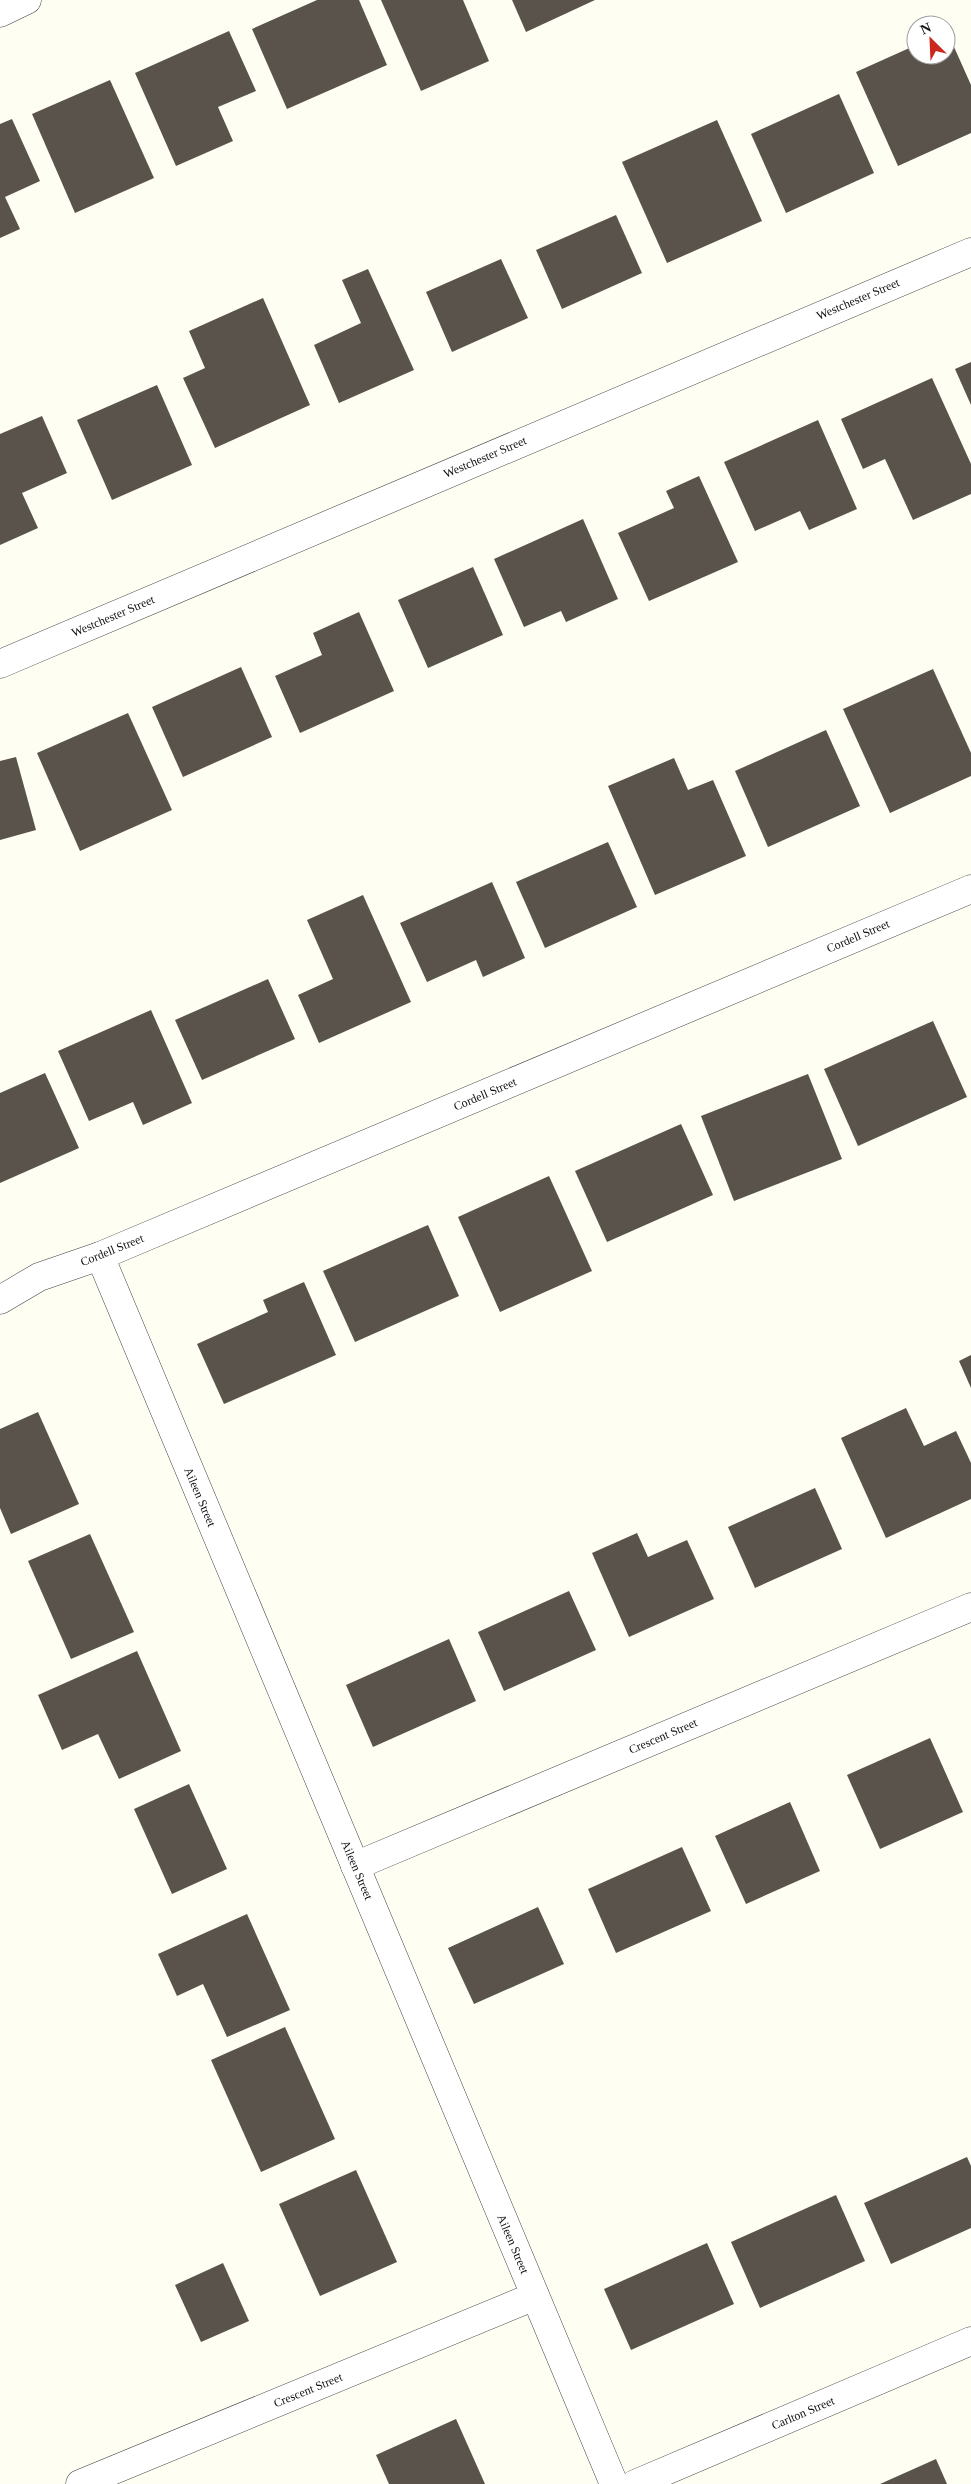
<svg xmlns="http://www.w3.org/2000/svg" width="971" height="2484" font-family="'Times New Roman',serif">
  <rect width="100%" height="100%" fill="#fffef3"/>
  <g fill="#5a534c">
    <path d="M317 0H359L387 65 287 109 252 29Z"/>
    <path d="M381 0H463L489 61 421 91Z"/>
    <path d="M512 0H595L526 32Z"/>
    <path d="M946 29 971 85V133L898 166 856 72 916 45V55H946Z"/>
    <path d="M229 31 256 91 218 107 233 141 176 166 135 73Z"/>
    <path d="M110 80 154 178 75 213 32 114Z"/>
    <path d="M839 94 874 173 786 213 751 134Z"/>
    <path d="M12 119 40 181 5 197 20 229 0 238V124Z"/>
    <path d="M717 120 762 221 667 263 622 162Z"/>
    <path d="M616 215 642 273 562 309 536 250Z"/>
    <path d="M501 259 528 318 452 352 426 292Z"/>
    <path d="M368 269 414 370 339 403 314 345 361 323 342 280Z"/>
    <path d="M263 298 310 405 215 448 183 378 205 368 189 331Z"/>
    <path d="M971 362V405L955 369Z"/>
    <path d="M932 378 971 464V494L913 520 885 459 863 469 841 419Z"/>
    <path d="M157 385 192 465 112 500 77 420Z"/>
    <path d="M42 416 67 473 22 493 38 528 0 545V434Z"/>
    <path d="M818 420 857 509 809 530 800 511 755 531 724 462Z"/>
    <path d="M699 476 738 562 649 601 618 533 674 508 666 491Z"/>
    <path d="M583 519 618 599 566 622 561 611 524 627 494 559Z"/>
    <path d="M473 567 503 635 428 668 398 600Z"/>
    <path d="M359 612 394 691 300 733 275 676 322 655 313 633Z"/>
    <path d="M241 667 272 737 183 777 152 707Z"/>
    <path d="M933 669 971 753V776L890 813 843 709Z"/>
    <path d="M128 713 172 810 80 851 37 753Z"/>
    <path d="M826 730 860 806 768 847 735 771Z"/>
    <path d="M16 757 36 830 0 840V761Z"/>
    <path d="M674 758 688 790 713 780 746 856 655 895 608 786Z"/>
    <path d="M608 842 637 907 545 948 516 882Z"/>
    <path d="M492 882 525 958 483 977 476 960 427 982 400 923Z"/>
    <path d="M363 895 411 1002 319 1043 298 995 333 979 307 920Z"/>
    <path d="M268 979 295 1039 202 1080 175 1020Z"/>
    <path d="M151 1010 192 1103 143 1125 133 1102 89 1121 58 1051Z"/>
    <path d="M933 1021 967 1097 858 1146 824 1069Z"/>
    <path d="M45 1073 79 1148 0 1183V1093Z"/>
    <path d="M808 1074 842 1159 734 1201 701 1116Z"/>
    <path d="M681 1124 713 1195 607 1242 575 1171Z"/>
    <path d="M549 1176 592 1271 500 1312 458 1217Z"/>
    <path d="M428 1225 459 1296 355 1342 323 1271Z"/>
    <path d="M304 1282 336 1355 224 1404 197 1344 268 1312 263 1300Z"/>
    <path d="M971 1355V1388L959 1361Z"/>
    <path d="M906 1408 924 1446 956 1431 971 1463V1499L886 1538 841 1438Z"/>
    <path d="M38 1412 79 1504 11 1534 0 1508V1429Z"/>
    <path d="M815 1488 842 1549 755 1588 728 1527Z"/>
    <path d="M637 1533 648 1557 687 1540 714 1599 629 1637 592 1553Z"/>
    <path d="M90 1534 134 1632 71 1659 28 1561Z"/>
    <path d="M569 1591 596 1650 504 1691 478 1632Z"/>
    <path d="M449 1639 476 1701 373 1747 346 1685Z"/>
    <path d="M137 1651 181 1751 119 1779 98 1734 62 1750 38 1695Z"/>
    <path d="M930 1738 963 1812 880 1849 847 1775Z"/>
    <path d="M189 1784 227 1869 172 1894 134 1809Z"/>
    <path d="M790 1802 820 1871 746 1904 715 1836Z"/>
    <path d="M682 1847 711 1911 616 1953 588 1889Z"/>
    <path d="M538 1907 564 1964 474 2004 448 1948Z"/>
    <path d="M247 1914 290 2010 227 2037 203 1984 177 1996 158 1954Z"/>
    <path d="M285 2027 335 2139 261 2172 211 2060Z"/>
    <path d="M967 2157 971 2166V2228L891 2264 864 2203Z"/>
    <path d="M356 2170 397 2262 320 2296 279 2204Z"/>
    <path d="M836 2195 865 2261 760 2308 731 2242Z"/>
    <path d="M707 2243 734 2304 631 2350 604 2289Z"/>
    <path d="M223 2263 249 2321 201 2342 175 2285Z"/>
    <path d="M456 2419 485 2484H389L376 2455Z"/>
    <path d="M936 2459 947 2484H880Z"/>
  </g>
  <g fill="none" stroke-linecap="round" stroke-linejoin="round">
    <defs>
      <g id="street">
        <path d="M0 13 27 0"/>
        <path d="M0 664 971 252"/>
        <path d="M100 1256 614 2484"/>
        <path d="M0 1300 39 1277 100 1256 971 889"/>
        <path d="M355 1866 971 1607"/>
        <path d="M80 2484 535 2296"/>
        <path d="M635 2484 971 2341"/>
      </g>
    </defs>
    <use href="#street" stroke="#434343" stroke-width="29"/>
    <use href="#street" stroke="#fff" stroke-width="28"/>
  </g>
  <g text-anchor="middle" stroke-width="5" stroke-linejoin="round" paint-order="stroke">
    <g font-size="12" fill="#101010" stroke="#fff">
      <text transform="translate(858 299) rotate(-23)" y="4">Westchester Street</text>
      <text transform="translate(485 457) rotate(-23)" y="4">Westchester Street</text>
      <text transform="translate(113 616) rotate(-23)" y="4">Westchester Street</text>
      <text transform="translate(858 936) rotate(-23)" y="4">Cordell Street</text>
      <text transform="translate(485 1094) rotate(-23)" y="4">Cordell Street</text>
      <text transform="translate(112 1250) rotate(-22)" y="4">Cordell Street</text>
      <text transform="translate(200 1497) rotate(67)" y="4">Aileen Street</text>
      <text transform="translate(663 1736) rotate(-23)" y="4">Crescent Street</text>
      <text transform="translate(357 1870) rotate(67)" y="4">Aileen Street</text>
      <text transform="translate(513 2244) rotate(67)" y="4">Aileen Street</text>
      <text transform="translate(308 2390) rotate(-22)" y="4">Crescent Street</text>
      <text transform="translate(803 2413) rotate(-23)" y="4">Carlton Street</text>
    </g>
  </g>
  <g transform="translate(931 40) rotate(336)"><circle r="24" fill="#ffffff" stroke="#9f9f9f"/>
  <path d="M0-4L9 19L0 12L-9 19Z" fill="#ca271f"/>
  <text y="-8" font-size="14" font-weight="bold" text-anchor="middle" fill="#101010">N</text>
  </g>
</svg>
